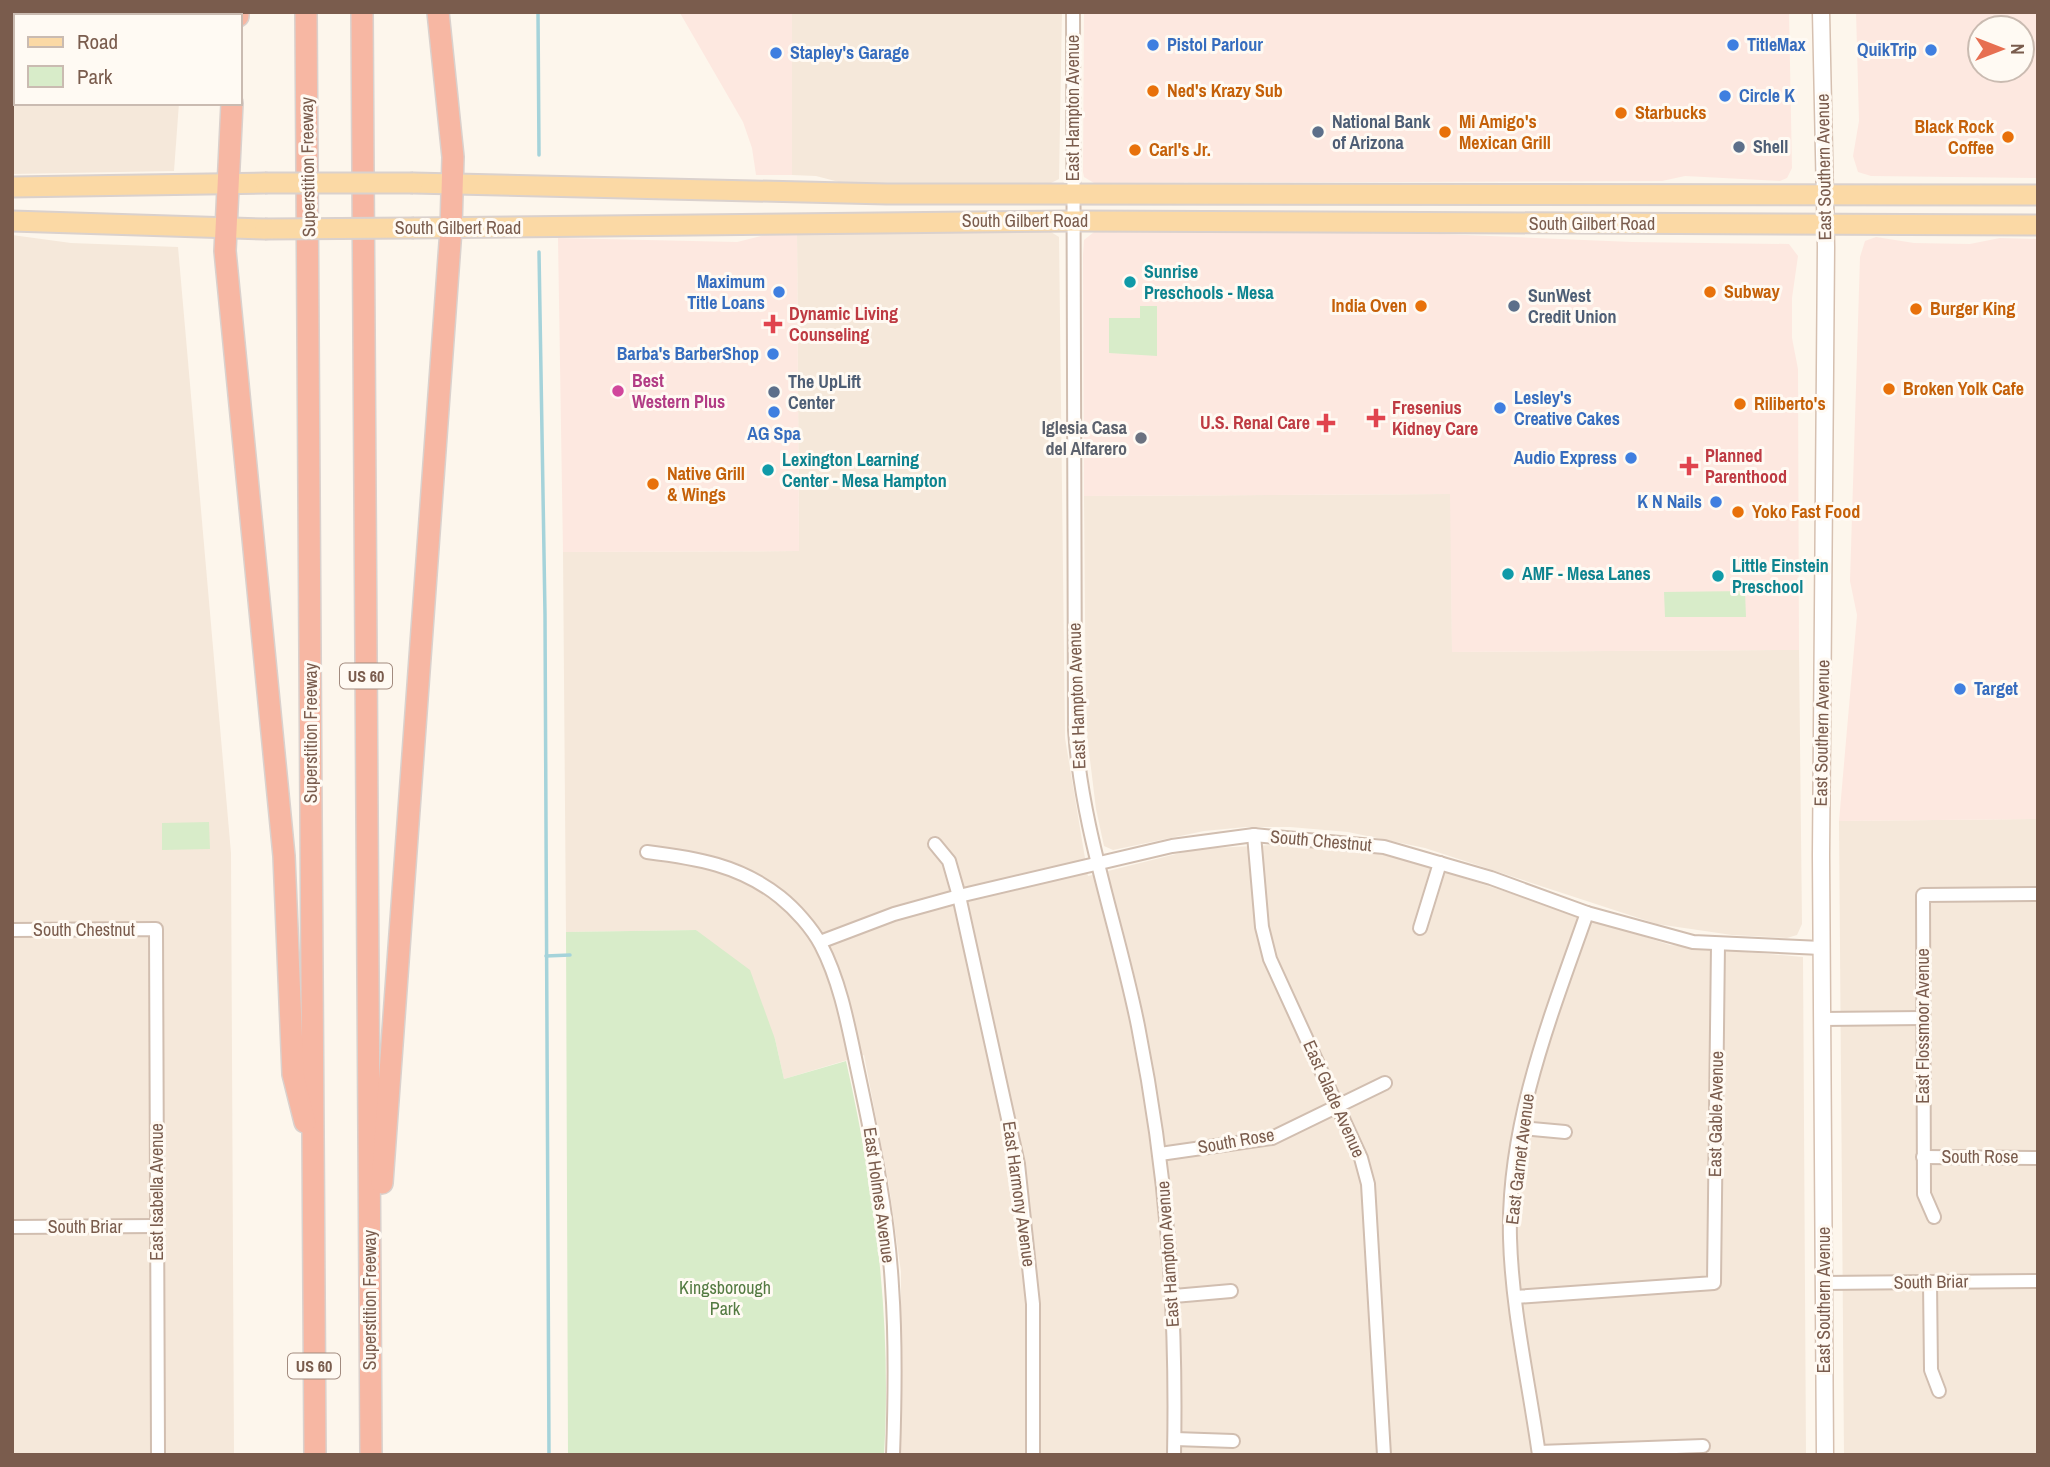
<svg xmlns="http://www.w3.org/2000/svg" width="2050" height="1467" font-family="'Archivo Narrow',sans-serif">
  <rect width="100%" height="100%" fill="#fdf6ec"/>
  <g fill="#f5e8da">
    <path d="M12 12H185V16H16V103H179L174 171 12 174Z"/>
    <path d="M792 12H1062L1059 179 1049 184 843 183 816 176 792 175Z"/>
    <path d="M797 230 1039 231 1051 232 1059 237 1065 738 1088 876 1196 849 1291 844 1347 848 1405 859 1670 945 1803 957 1806 1455H901V1272L889 1186 864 1055 784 1079 775 1039 696 930 566 932 563 552 799 551Z"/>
    <path d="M12 235 71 243 178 247 231 853 234 1455H12Z"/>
    <path d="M1451 494 1452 652 1799 650 1802 924 1797 935 1787 938 1732 935 1657 924 1425 848 1348 832 1290 827H1246L1204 831 1113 850 1104 846 1096 809 1086 727 1084 496Z"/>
    <path d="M2038 819V1455H1844L1839 821Z"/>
  </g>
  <g fill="#fde8e0" fill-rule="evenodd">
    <path d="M561 12H792V175H756L752 148 743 122 680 13Z"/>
    <path d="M1084 12H1789L1792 168 1787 178 1780 181 1685 176 1662 181 1094 183 1084 177 1083 172Z"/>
    <path d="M1856 12H2038V178L1871 176 1858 172 1853 156 1859 121ZM2022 28V70H1980V28Z"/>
    <path d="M797 230 799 551 563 552 558 238 737 242 781 231Z"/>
    <path d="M1094 232H1394L1632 242 1789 244 1798 256 1792 298V338L1798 369 1799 650 1452 652 1450 494 1084 496 1083 255 1084 240Z"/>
    <path d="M1876 237 1914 243 1970 244 2000 238 2038 239V819L1839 821 1857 615 1850 581 1860 257 1865 241Z"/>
  </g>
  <g fill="#d8ecc9">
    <path d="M1140 306H1157V356L1109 353V318H1140Z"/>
    <path d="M1745 591 1746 617H1665L1664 592Z"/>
    <path d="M209 822 210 849 162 850V823Z"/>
    <path d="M696 930 750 970 775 1039 784 1079 846 1061C875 1189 892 1322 884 1455H568L566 932Z"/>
  </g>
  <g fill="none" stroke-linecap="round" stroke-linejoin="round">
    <g stroke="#a5d3da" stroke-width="3.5">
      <path d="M538 12 539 155"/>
      <path d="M539 252 545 614 549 1455"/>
      <path d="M546 956 570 955"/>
    </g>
    <defs>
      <g id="street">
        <path d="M1073 12 1075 730C1082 832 1118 926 1138 1026 1167 1172 1177 1307 1174 1455"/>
        <path d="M1254 835 1262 927 1270 959 1361 1158 1368 1184 1384 1455"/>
        <path d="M935 844 949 861 959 896 1018 1164 1033 1304V1455"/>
        <path d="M647 852C696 858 740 865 780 897 795 909 812 928 821 945 841 983 849 1030 858 1072 873 1142 888 1214 892 1286 896 1342 895 1398 893 1455"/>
        <path d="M1420 928 1440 863"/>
        <path d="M12 930 156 929 158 1455"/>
        <path d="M820 942 894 914 959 896 1172 846 1254 835 1384 847 1491 878 1587 913 1693 942 1821 948"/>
        <path d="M1821 1019 1923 1018"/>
        <path d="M1521 1128 1565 1132"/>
        <path d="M1160 1154 1272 1138 1385 1083"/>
        <path d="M1923 1157 2038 1158"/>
        <path d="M1934 1217 1924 1194 1923 895 2038 894"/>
        <path d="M12 1227 157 1226"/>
        <path d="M1930 1282 1931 1370 1939 1391"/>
        <path d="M1824 1283 2038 1281"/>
        <path d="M1174 1296 1231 1291"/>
        <path d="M1515 1297 1714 1283 1718 944"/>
        <path d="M1175 1439 1233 1441"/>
        <path d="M1539 1452 1703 1446"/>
        <path d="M1539 1455C1529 1383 1512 1311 1510 1238 1507 1125 1550 1018 1587 913"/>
      </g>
      <path id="secondary" d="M1821 12 1826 247 1821 855 1825 1455"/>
      <g id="primary">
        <path d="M413 183 887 194 2038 195"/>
        <path d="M12 187 265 183"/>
        <path d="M12 221 265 229"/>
        <path d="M414 228 1073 221 2038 225"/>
      </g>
      <g id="highway">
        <path d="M306 12 315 1455"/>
        <path d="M362 12 371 1455"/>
        <path d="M238 16V12"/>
        <path d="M232 103 225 251 284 856 293 1074 305 1122"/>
        <path d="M382 1183 451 229 453 157 438 12"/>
      </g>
    </defs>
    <use href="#street" stroke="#d1beb0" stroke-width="16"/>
    <use href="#secondary" stroke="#d6c0b0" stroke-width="19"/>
    <use href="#primary" stroke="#dad1cd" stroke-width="23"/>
    <use href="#highway" stroke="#dad1cd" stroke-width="24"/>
    <use href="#street" stroke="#fff" stroke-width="12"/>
    <use href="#secondary" stroke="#fff" stroke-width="16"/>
    <use href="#primary" stroke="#fbd9a5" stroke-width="19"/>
    <use href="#highway" stroke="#f7b7a3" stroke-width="21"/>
    <defs>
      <g id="primary-bridge">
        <path d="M265 183H413"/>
        <path d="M265 229 414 228"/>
      </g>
    </defs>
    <use href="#primary-bridge" stroke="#dad1cd" stroke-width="23" stroke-linecap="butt"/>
    <use href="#primary-bridge" stroke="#fbd9a5" stroke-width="19"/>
  </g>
  <g fill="#3f7fe0" stroke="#fffaf3" stroke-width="2.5">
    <circle cx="1153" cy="45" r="7"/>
    <circle cx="1733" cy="45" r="7"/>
    <circle cx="1931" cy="50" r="7"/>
    <circle cx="776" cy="53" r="7"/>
    <circle cx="1725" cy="96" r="7"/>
    <circle cx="779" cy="292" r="7"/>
    <circle cx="773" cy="354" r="7"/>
    <circle cx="1500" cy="408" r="7"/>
    <circle cx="774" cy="412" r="7"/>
    <circle cx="1631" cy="458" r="7"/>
    <circle cx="1716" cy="502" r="7"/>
    <circle cx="1960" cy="689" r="7"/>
  </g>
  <g fill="#e8710a" stroke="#fffaf3" stroke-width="2.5">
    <circle cx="1153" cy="91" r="7"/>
    <circle cx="1621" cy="113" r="7"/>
    <circle cx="1445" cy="132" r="7"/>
    <circle cx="2008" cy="137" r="7"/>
    <circle cx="1135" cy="150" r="7"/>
    <circle cx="1710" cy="292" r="7"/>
    <circle cx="1421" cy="306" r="7"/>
    <circle cx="1916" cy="309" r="7"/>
    <circle cx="1889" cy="389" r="7"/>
    <circle cx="1740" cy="404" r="7"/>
    <circle cx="653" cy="484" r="7"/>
    <circle cx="1738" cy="512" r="7"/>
  </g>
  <g fill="#5c6f8a" stroke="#fffaf3" stroke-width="2.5">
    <circle cx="1318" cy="132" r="7"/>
    <circle cx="1739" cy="147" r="7"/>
    <circle cx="1514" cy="306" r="7"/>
    <circle cx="774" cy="392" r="7"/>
  </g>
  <g fill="#0f9aa8" stroke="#fffaf3" stroke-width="2.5">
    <circle cx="1130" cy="282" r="7"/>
    <circle cx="768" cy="470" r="7"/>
    <circle cx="1508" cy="574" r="7"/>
    <circle cx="1718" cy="576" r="7"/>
  </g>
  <g fill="#e0444e" stroke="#fffaf3" stroke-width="2.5">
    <path d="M769.5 313.5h7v7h7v7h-7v7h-7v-7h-7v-7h7z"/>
    <path d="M1372.5 407.5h7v7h7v7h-7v7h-7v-7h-7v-7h7z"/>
    <path d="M1322.5 412.5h7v7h7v7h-7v7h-7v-7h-7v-7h7z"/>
    <path d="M1685.5 455.5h7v7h7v7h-7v7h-7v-7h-7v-7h7z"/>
  </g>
  <circle fill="#d1479c" stroke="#fffaf3" stroke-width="2.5" cx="618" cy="391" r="7"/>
  <circle fill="#6b7280" stroke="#fffaf3" stroke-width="2.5" cx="1141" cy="438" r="7"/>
  <g text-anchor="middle" stroke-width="6" stroke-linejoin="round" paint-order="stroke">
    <g fill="#fffaf3" stroke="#a28b7f" stroke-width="2">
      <rect x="340" y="663.5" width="52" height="25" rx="5"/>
      <rect x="288" y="1353.5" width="52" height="25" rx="5"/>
    </g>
    <g font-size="16" font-weight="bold" fill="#7a5c4d">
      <text x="366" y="682">US 60</text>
      <text x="314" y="1372">US 60</text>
    </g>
    <g font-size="18" font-weight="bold" fill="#366cbe" stroke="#fffaf3" text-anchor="start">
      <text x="1167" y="51">Pistol Parlour</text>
      <text x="1747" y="51">TitleMax</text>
      <text x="1917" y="56" text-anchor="end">QuikTrip</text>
      <text x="790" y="59">Stapley's Garage</text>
      <text x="1739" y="102">Circle K</text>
      <text x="765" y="288" text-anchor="end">Maximum<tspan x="765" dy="21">Title Loans</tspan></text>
      <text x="759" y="360" text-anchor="end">Barba's BarberShop</text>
      <text x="1514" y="404">Lesley's<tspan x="1514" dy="21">Creative Cakes</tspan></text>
      <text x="774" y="440" text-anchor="middle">AG Spa</text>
      <text x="1617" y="464" text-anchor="end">Audio Express</text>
      <text x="1702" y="508" text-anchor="end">K N Nails</text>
      <text x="1974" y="695">Target</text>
    </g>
    <g font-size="18" font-weight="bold" fill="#c56008" stroke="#fffaf3" text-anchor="start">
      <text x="1167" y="97">Ned's Krazy Sub</text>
      <text x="1635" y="119">Starbucks</text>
      <text x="1459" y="128">Mi Amigo's<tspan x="1459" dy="21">Mexican Grill</tspan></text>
      <text x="1994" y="133" text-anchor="end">Black Rock<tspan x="1994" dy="21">Coffee</tspan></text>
      <text x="1149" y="156">Carl's Jr.</text>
      <text x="1724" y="298">Subway</text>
      <text x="1407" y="312" text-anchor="end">India Oven</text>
      <text x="1930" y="315">Burger King</text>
      <text x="1903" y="395">Broken Yolk Cafe</text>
      <text x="1754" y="410">Riliberto's</text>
      <text x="667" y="480">Native Grill<tspan x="667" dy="21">&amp; Wings</tspan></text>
      <text x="1752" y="518">Yoko Fast Food</text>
    </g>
    <g font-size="18" fill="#7a5c4d" stroke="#fffaf3">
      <text transform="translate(1073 108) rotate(-90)" y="6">East Hampton Avenue</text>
      <text transform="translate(308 167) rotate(-91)" y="6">Superstition Freeway</text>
      <text transform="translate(1824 167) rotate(-91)" y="6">East Southern Avenue</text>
      <text x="1025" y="227">South Gilbert Road</text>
      <text x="1592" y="230">South Gilbert Road</text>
      <text x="458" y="234">South Gilbert Road</text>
      <text transform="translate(1077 696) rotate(-92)" y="6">East Hampton Avenue</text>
      <text transform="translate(311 733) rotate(-90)" y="6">Superstition Freeway</text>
      <text transform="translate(1822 733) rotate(-89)" y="6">East Southern Avenue</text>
      <text transform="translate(1321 841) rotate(5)" y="6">South Chestnut</text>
      <text x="84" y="936">South Chestnut</text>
      <text transform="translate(1923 1026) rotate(-90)" y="6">East Flossmoor Avenue</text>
      <text transform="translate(1334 1099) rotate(66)" y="6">East Glade Avenue</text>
      <text transform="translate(1716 1114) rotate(-89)" y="6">East Gable Avenue</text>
      <text transform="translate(1236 1141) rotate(-10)" y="6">South Rose</text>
      <text x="1980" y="1163">South Rose</text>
      <text transform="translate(1520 1159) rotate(-83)" y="6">East Garnet Avenue</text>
      <text transform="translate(157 1192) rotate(-90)" y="6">East Isabella Avenue</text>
      <text transform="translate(1019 1194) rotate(82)" y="6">East Harmony Avenue</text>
      <text transform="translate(879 1195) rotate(82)" y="6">East Holmes Avenue</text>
      <text x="85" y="1233">South Briar</text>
      <text transform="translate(1168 1254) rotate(-94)" y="6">East Hampton Avenue</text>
      <text transform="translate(1931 1282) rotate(-1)" y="6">South Briar</text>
      <text transform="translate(370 1300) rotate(-90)" y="6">Superstition Freeway</text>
      <text transform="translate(1824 1300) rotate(-90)" y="6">East Southern Avenue</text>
    </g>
    <g font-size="18" font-weight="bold" fill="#4e5e75" stroke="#fffaf3" text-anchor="start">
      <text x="1332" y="128">National Bank<tspan x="1332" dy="21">of Arizona</tspan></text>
      <text x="1753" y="153">Shell</text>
      <text x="1528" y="302">SunWest<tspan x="1528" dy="21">Credit Union</tspan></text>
      <text x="788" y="388">The UpLift<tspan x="788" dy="21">Center</tspan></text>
    </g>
    <g font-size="18" font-weight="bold" fill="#0d838f" stroke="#fffaf3" text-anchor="start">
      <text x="1144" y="278">Sunrise<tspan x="1144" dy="21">Preschools - Mesa</tspan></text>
      <text x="782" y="466">Lexington Learning<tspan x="782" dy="21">Center - Mesa Hampton</tspan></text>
      <text x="1732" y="572">Little Einstein<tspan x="1732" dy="21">Preschool</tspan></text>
      <text x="1522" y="580">AMF - Mesa Lanes</text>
    </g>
    <g font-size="18" font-weight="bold" fill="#be3a42" stroke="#fffaf3" text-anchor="start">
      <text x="789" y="320">Dynamic Living<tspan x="789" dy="21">Counseling</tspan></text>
      <text x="1392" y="414">Fresenius<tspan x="1392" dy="21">Kidney Care</tspan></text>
      <text x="1310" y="429" text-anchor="end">U.S. Renal Care</text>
      <text x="1705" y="462">Planned<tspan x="1705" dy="21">Parenthood</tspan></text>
    </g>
    <g font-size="18" font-weight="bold" fill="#b23c85" stroke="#fffaf3" text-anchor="start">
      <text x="632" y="387">Best<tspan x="632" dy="21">Western Plus</tspan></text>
    </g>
    <g font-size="18" font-weight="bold" fill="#5b616d" stroke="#fffaf3" text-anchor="end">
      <text x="1127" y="434">Iglesia Casa<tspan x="1127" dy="21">del Alfarero</tspan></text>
    </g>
    <g font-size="18" fill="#537a41" stroke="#fffaf3">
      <text x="725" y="1294">Kingsborough<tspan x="725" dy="21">Park</tspan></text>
    </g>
  </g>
  <rect width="2050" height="1467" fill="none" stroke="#7a5c4d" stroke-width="28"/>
  <rect x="14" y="14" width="228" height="91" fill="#fffaf3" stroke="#cabbb1" stroke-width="2"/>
  <rect x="28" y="37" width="35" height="10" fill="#fbd9a5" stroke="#cabbb1" stroke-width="2"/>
  <text x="77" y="49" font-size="21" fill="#7a5c4d">Road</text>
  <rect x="28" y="66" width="35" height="21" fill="#d8ecc9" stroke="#cabbb1" stroke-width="2"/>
  <text x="77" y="84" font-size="21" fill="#7a5c4d">Park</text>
  <g transform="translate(2001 49) rotate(90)"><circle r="33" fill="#fffaf3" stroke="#cabbb1" stroke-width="2"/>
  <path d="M0-5L12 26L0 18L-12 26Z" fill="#e76f51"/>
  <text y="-10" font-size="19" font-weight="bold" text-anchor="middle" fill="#7a5c4d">N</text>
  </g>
</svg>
